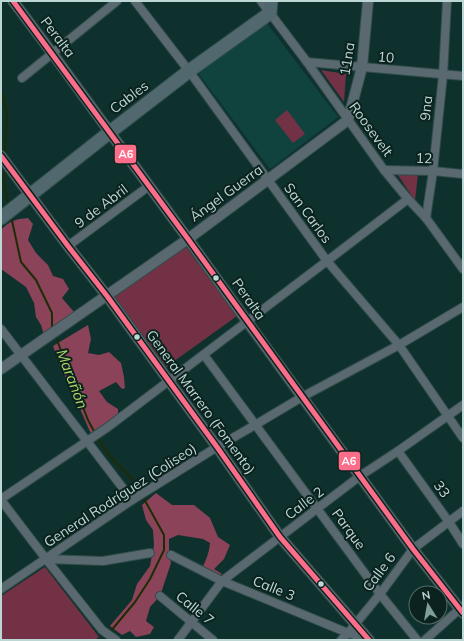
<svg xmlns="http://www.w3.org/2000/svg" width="464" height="641" font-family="Mulish,sans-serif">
  <rect width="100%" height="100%" fill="#0e312e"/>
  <path fill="#11433e" d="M266 22 338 117 270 169 198 73Z"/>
  <g fill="#733145">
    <path d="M321 70 346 74 344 102Z"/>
    <path d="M287 110 305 134 293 143 275 120Z"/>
    <path d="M396 172 418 174 415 201Z"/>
    <path d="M184 244 237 316 166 367 113 296Z"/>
    <path d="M45 567 99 637 95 640H1V596Z"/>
  </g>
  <g fill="#8a4358">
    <path d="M28 218 33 224 28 240 36 253 48 265 53 276 63 279 69 289 62 298 74 312 44 335 41 325 36 317 34 303 26 287 1 269V230C9 221 16 219 28 218Z"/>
    <path d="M88 325 91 339 88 353 99 355 109 352 121 363 124 377 125 388 122 389 116 382 99 391 107 402 118 409V415L91 434 77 402 60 366 53 346Z"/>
    <path d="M156 493 172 505H194L210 518 218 537 230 545 224 559 214 569 222 574 213 581 199 574C205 563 209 554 210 543L203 539 178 535 169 539V551L171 563 160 596 150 607 146 621 154 627 150 634 136 637 130 631 122 635 110 626 132 600 137 584 150 566 154 545 153 530 146 520 142 505Z"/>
  </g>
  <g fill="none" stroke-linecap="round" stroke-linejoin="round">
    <g stroke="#1d2c04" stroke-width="2">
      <path d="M1 89 7 112 5 155"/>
      <path d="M5 167 4 183 9 206"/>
      <path d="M11 216 21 262 36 280 52 313V326L53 329"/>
      <path d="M55 335 88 420 95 433"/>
      <path d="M97 437 108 454 133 480 141 493"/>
      <path d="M110 632 135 602 150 579 164 550V535L143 497"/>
      <path d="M104 640 108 636"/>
    </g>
    <defs>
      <g id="minor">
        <path d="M135 1 189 71 327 261 399 345 463 438"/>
        <path d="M261 1 307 62 384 170 408 199 426 218 463 269"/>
        <path d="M307 62 463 76"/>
        <path d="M22 78 117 1"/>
        <path d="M384 170 433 171 463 174"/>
        <path d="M426 218 433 171 443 75 447 1"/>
        <path d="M68 246 149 186"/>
        <path d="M1 329 132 500"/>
        <path d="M204 355 380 594 417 640"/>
        <path d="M398 451 449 522 463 544"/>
        <path d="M1 499 108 427 327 261 408 199"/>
        <path d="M1 500 46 559 102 630 116 640"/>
        <path d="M171 555 222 581 348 633 369 640"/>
        <path d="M46 559 103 561 150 553"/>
        <path d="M1 589 132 500 217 447 255 425 302 397 399 345 463 307"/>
        <path d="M160 596 213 640"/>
        <path d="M178 640 222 581 360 476 398 451 463 405"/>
        <path d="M341 640 348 633 380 594 413 549 463 511"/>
        <path d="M425 640 463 606"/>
      </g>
      <g id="tertiary">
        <path d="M13 1 52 53 114 138 188 239 249 324 413 549 463 613"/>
        <path d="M1 156 68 246 107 296 217 447 280 537 369 640"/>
        <path d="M1 369 188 239 348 120 362 67 368 1"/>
      </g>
      <path id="primary" d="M1 218 110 132 189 71 270 13 271 1"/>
    </defs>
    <use href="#minor" stroke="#304d49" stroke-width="10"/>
    <use href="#tertiary" stroke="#304d49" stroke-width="12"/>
    <use href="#primary" stroke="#304d49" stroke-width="15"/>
    <use href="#minor" stroke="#5a6970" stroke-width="8"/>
    <use href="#tertiary" stroke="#5a6970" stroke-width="10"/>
    <use href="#primary" stroke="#51686f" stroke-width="13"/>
    <defs>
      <g id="bus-1">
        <path d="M13 1 188 239 413 549 463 613"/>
        <path d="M1 156 68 246 107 296 217 447 280 537 369 640"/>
      </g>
    </defs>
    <use href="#bus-1" stroke="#0b221f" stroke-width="8"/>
    <use href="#bus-1" stroke="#fb6d88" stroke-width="5"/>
  </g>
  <g fill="#bdd8d4" stroke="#0b221f" stroke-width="1.5">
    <circle cx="216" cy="278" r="3.5"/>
    <circle cx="137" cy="337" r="3.5"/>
    <circle cx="321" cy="584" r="3.5"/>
  </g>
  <g text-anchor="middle" stroke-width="4" stroke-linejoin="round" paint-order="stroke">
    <g font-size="14" fill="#bdd8d4" stroke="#0b221f">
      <text transform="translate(58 37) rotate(53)" y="5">Peralta</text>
      <text transform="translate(386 57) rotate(5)" y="5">10</text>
      <text transform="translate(347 59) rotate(-81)" y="5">11na</text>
      <text transform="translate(129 97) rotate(-37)" y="5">Cables</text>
      <text transform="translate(426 108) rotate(-84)" y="5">9na</text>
      <text transform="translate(371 129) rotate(54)" y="5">Roosevelt</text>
      <text transform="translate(424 158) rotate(2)" y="5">12</text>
      <text transform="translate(226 193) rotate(-36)" y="5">Ángel Guerra</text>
      <text transform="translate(101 206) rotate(-37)" y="5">9 de Abril</text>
      <text transform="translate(308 213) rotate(54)" y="5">San Carlos</text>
      <text transform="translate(249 299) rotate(55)" y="5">Peralta</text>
      <text transform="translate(201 402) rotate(54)" y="5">General Marrero (Fomento)</text>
      <text transform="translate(442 489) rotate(54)" y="5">33</text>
      <text transform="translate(120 495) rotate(-33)" y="5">General Rodríguez (Coliseo)</text>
      <text transform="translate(304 503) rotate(-37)" y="5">Calle 2</text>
      <text transform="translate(349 529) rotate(54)" y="5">Parque</text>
      <text transform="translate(379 572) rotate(-53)" y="5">Calle 6</text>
      <text transform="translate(274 588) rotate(22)" y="5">Calle 3</text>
      <text transform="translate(195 608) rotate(39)" y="5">Calle 7</text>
    </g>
    <g font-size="15" font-style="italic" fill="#b0d664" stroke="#0b221f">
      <text transform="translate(72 379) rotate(69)" y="5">Marañón</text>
    </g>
  </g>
  <g stroke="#0b221f" stroke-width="1.5">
    <rect x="114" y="144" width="23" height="20" rx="4" fill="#fb6d88"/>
    <rect x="338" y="451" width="23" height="20" rx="4" fill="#fb6d88"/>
  </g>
  <g font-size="11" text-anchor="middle" font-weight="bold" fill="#fff">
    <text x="126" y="158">A6</text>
    <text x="349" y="465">A6</text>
  </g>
  <rect width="464" height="641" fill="none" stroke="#bdd8d4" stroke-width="4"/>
  <g transform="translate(428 605) rotate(349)"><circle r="19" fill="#0b221f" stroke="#526b67"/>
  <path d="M0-3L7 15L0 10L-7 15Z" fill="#809e9a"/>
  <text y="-6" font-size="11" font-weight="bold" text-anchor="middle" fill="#bdd8d4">N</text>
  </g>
</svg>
